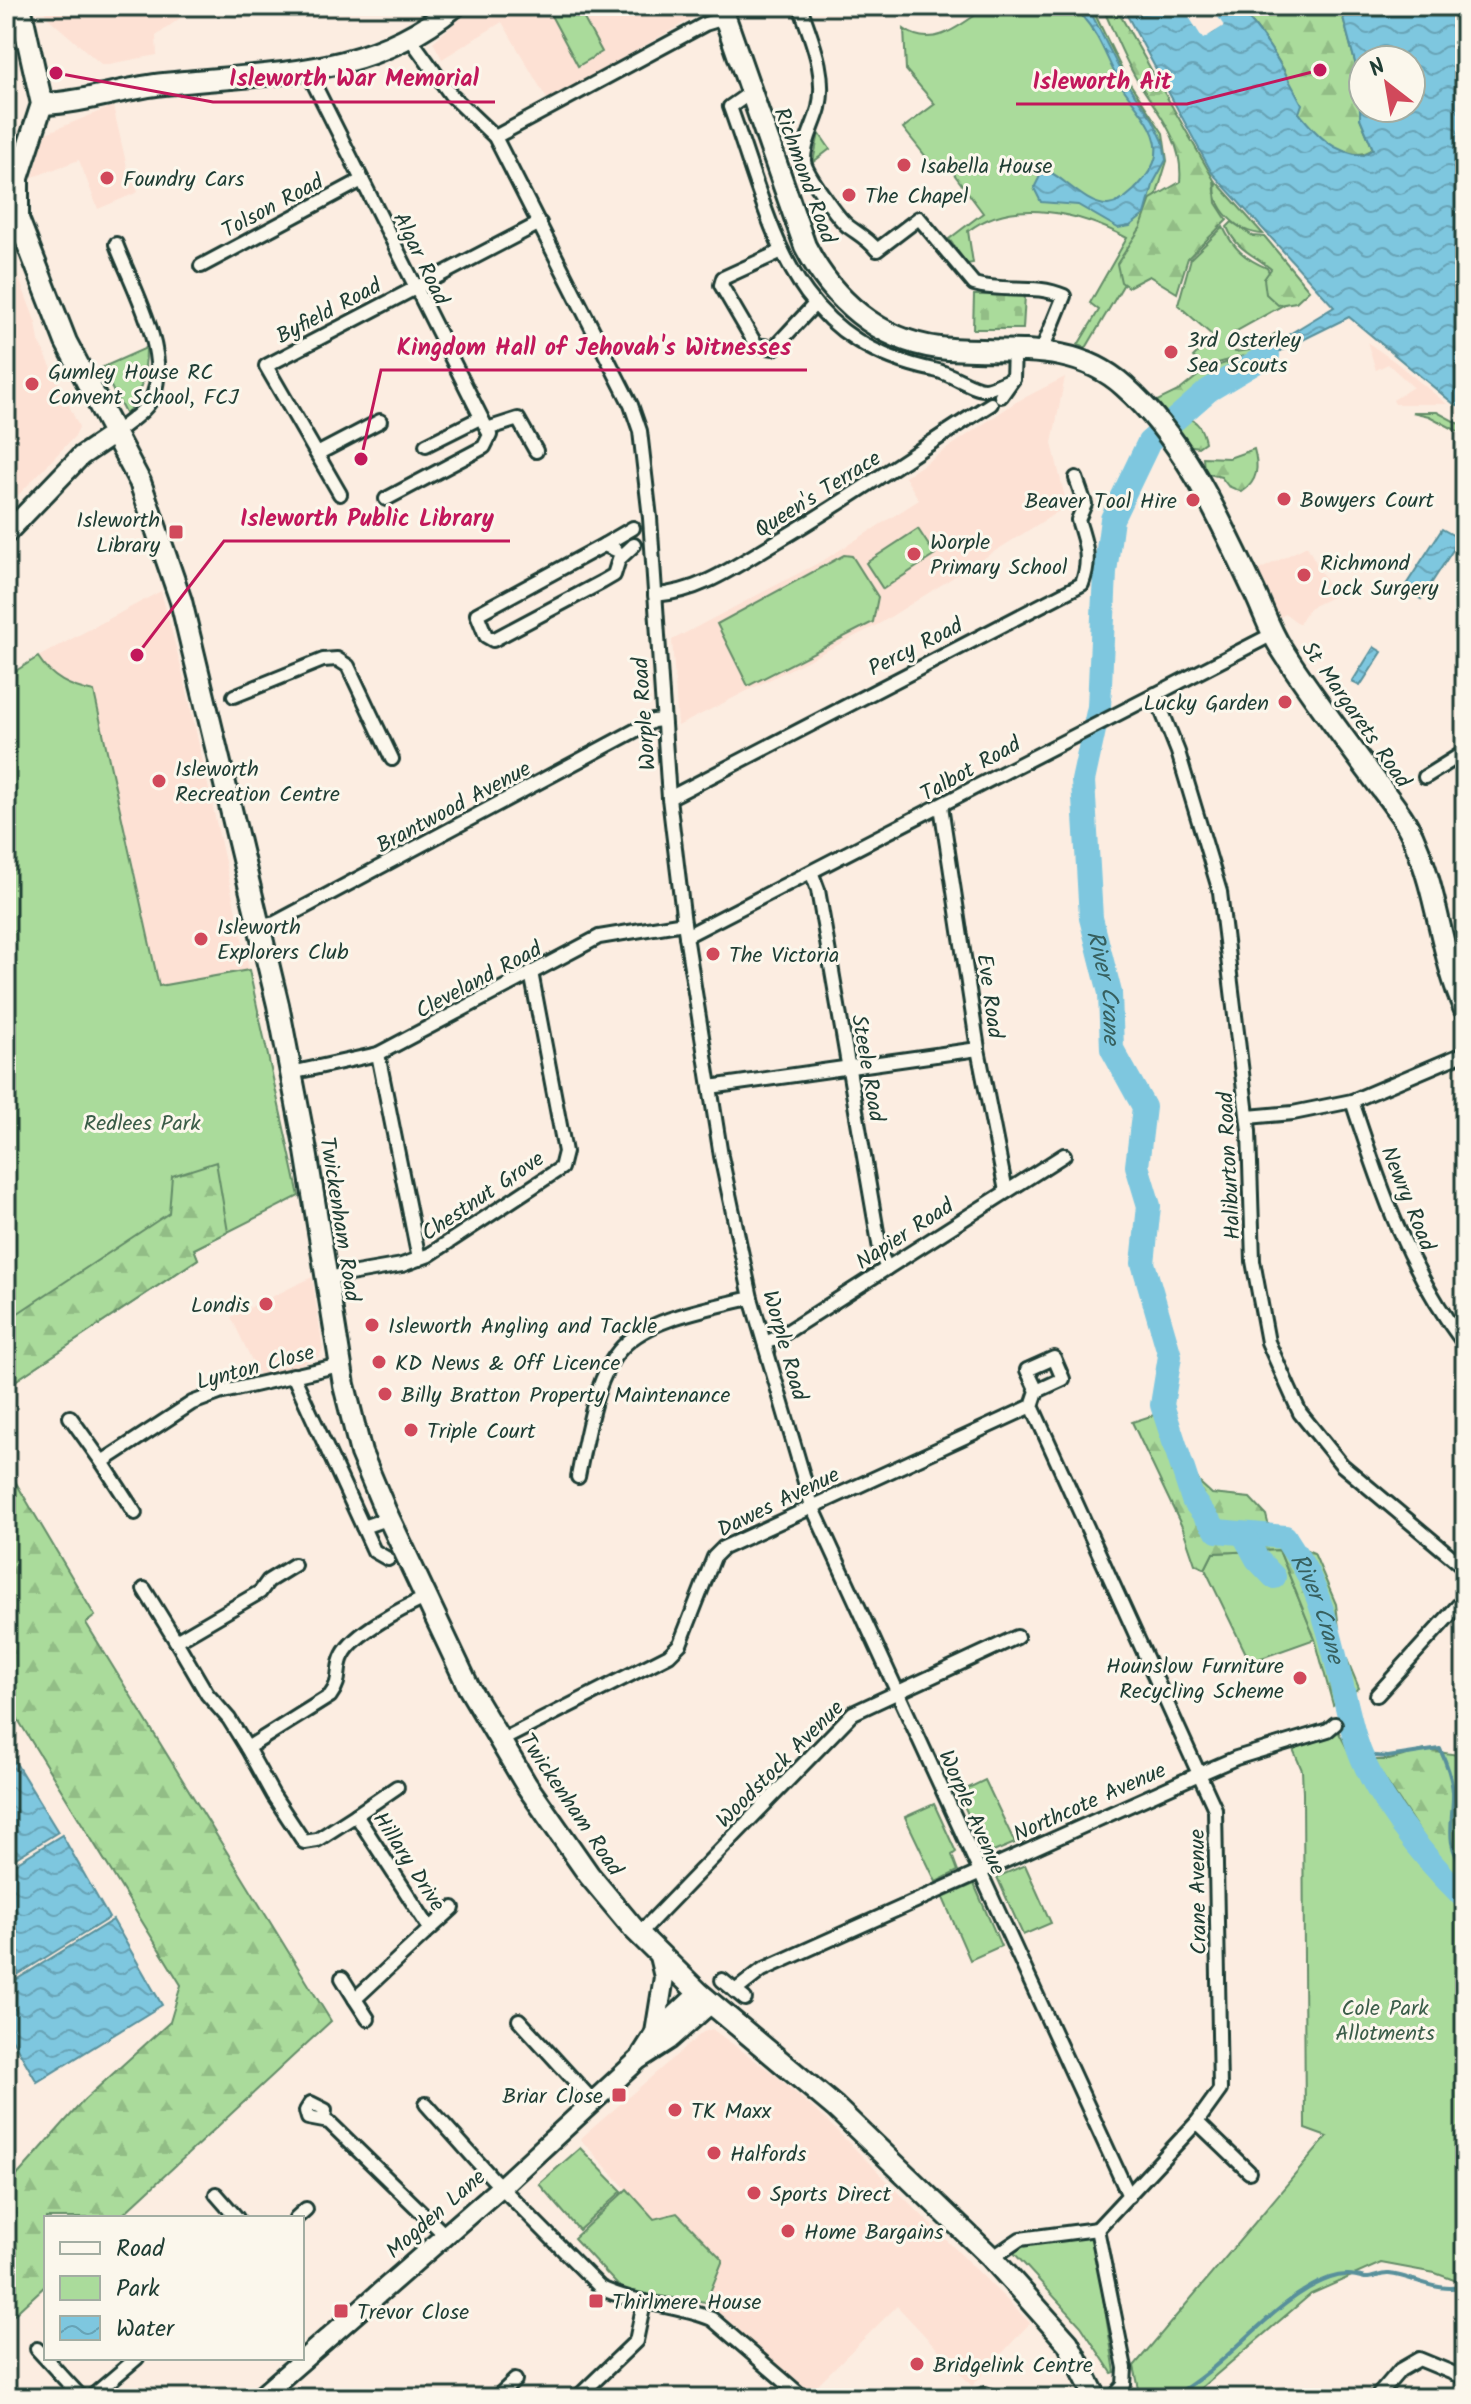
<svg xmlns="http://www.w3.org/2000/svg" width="1471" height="2404" font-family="Kalam,sans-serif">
  <defs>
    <pattern id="forest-firs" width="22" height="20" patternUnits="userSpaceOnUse" patternTransform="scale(2)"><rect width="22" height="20" fill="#aadb9b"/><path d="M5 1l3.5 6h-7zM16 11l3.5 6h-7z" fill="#92bd86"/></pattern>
    <pattern id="cemetery-stones" width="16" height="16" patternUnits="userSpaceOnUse" patternTransform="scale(2)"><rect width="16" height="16" fill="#aadb9b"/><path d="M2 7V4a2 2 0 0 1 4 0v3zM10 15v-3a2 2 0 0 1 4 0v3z" fill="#92bd86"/></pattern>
    <pattern id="water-waves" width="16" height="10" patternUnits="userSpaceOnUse" patternTransform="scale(2)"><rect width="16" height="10" fill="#7ec7df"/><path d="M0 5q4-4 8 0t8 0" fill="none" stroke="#67a3b6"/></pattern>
  </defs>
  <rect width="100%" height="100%" fill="#fcede1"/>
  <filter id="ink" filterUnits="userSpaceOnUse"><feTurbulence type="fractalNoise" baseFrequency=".0125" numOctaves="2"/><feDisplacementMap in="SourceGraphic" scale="16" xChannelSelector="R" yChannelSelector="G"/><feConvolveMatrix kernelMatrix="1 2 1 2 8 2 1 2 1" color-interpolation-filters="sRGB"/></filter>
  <g filter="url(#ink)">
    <g fill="#fde1d4">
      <path d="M41 6H196L156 36 157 55 109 64H101L48 18Z"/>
      <path d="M474 6H703V7L691 19 548 101 502 22 442 59 433 42Z"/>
      <path d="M113 106 127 167 138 192 98 209 79 160 33 177 44 134Z"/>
      <path d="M6 244 36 323 39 341 79 427 75 436 6 508Z"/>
      <path d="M1367 342 1394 361 1447 404H1395L1393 400 1413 387 1388 364 1376 370Z"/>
      <path d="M1065 377 1052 443 1067 506 879 624 678 726 672 640 824 560 919 500 905 477 1016 402Z"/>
      <path d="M1307 546 1334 596 1309 608 1299 624 1286 614 1273 620 1251 574Z"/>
      <path d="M161 591 185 682 249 970 159 986 128 840 77 689 47 671 38 657Z"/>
      <path d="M312 1277 323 1348 319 1357 284 1371 259 1375 231 1317Z"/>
      <path d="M712 2029 774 2074 822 2116 1030 2323 972 2386 897 2306 808 2394 706 2302 723 2260 677 2213 654 2219 580 2139 703 2032Z"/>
    </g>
    <g fill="#aadb9b" stroke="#648c68" stroke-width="2">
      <path d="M546 6H577L602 52 578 66Z"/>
      <path d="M988 6H1091L1125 76 1163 133 1167 161 1135 265 1086 348 1078 345 1099 310 1090 303 1127 238C1081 213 1013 196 968 231L973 263 967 264 949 239 983 213 945 162 935 168 903 128 935 104 906 70 904 29C934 51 963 23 988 6Z"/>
      <path d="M819 133 830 149 813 162Z"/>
      <path d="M1216 182 1221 187 1263 234C1238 233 1211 208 1216 182Z"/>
      <path d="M1223 227C1233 248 1245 259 1267 268L1285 304 1235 332 1229 343 1235 352 1249 350 1278 332 1280 336 1248 355 1203 367 1193 357 1213 336 1178 305 1191 258Z"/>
      <path d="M146 348C146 375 142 392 126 415L101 368Z"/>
      <path d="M1412 412H1437L1465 427V435L1429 416Z"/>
      <path d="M918 529 935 555 883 589 866 563Z"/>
      <path d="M844 555 852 556 878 597 873 622 748 686 717 624Z"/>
      <path d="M38 657C52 679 70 687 94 692L159 986 249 970 299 1196 194 1249 198 1259 6 1387V677Z"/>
      <path d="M1279 1550 1315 1639 1250 1662 1205 1569 1213 1553Z"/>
      <path d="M1338 1731C1371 1795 1410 1862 1465 1910V2284L1435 2273 1381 2263 1311 2294 1189 2398H1141L1134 2366 1327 2137 1305 2129 1303 1793 1302 1770 1293 1749Z"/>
      <path d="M985 1780 1015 1843 991 1853 984 1838 980 1840 958 1793Z"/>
      <path d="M934 1804 956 1852 952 1855 958 1871 936 1882 905 1817Z"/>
      <path d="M1025 1865 1051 1923 1023 1935 997 1877Z"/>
      <path d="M974 1884 1001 1946 970 1960 943 1898Z"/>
      <path d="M580 2148 622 2191 579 2230 539 2184Z"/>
      <path d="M627 2189 654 2219 677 2213 723 2260 706 2302 624 2292 574 2238Z"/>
      <path d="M1093 2235 1115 2372 1112 2373 1081 2326 1014 2253 1024 2242Z"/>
    </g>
    <g fill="url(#forest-firs)" stroke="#648c68" stroke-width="2">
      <path d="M1102 6H1115L1214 180 1216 203 1227 220 1188 258 1177 293 1149 276 1128 287 1121 282 1117 264 1141 227 1151 199 1180 182C1184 141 1158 113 1137 80 1123 57 1113 30 1102 6Z"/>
      <path d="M1236 6H1340L1360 81V118L1373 149C1348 166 1309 135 1298 111 1292 98 1291 84 1284 70 1270 47 1256 24 1236 6Z"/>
      <path d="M1232 222 1253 236 1265 237 1309 290 1296 302 1278 305 1266 294 1264 279 1271 269C1254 254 1237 251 1227 227Z"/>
      <path d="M1243 357 1248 361 1215 379 1169 416 1157 401 1180 390 1205 370Z"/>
      <path d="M1185 417C1198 421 1202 428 1205 442L1198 447 1187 445 1176 424Z"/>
      <path d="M1254 449C1259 467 1258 481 1242 492L1228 486 1221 477 1204 473 1203 457 1229 458Z"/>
      <path d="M216 1162 228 1232 194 1249 198 1259 6 1387V1321L169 1213 172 1176Z"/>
      <path d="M1160 1413 1200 1483 1212 1494 1250 1498 1266 1515 1271 1535 1314 1553 1336 1604 1341 1645 1359 1688 1333 1705 1315 1639 1279 1550 1213 1553 1205 1569 1195 1564 1183 1529 1132 1422Z"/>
      <path d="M6 1466 95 1616 86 1623 331 2021 119 2218H46V2285L6 2322V2188L84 2100 170 2022 181 1985 6 1700Z"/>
      <path d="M1425 1750 1465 1756V1887L1426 1841 1372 1760H1389Z"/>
    </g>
    <path fill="url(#cemetery-stones)" stroke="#648c68" stroke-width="2" d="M974 295H1025L1023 329H973Z"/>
    <g fill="url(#water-waves)" stroke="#58909b" stroke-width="2" fill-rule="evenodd">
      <path d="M1122 6H1236C1265 33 1283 69 1302 104L1299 113C1317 135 1334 154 1364 155L1373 149 1360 118V81L1340 6H1465V407L1454 404 1349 317 1240 371 1278 341 1334 307 1212 173ZM1363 60H1411V108H1363Z"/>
      <path d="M1088 7 1127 84 1153 120 1163 141 1166 160 1154 182 1145 214 1130 226 1118 228 1078 205 1041 202 1034 188 1041 174 1050 172C1067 181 1087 205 1108 205 1119 204 1126 197 1134 190 1143 181 1154 168 1156 155 1160 129 1133 105 1121 85 1107 61 1101 37 1082 16L1081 12Z"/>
      <path d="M1442 529 1460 539 1421 599 1404 588Z"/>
      <path d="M1374 647 1382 652 1360 686 1352 682Z"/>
      <path d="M9 1752 58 1832 6 1864V1754Z"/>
      <path d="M62 1835 109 1918 6 1982V1869Z"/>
      <path d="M113 1920 162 2005 37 2082 6 2029V1986Z"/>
    </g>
    <path fill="#fcede1" d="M1182 6H1211L1224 26 1203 39Z"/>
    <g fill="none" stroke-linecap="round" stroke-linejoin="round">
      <g stroke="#58909b" stroke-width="4">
        <path d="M1362 1755 1388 1757 1440 1749C1446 1762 1452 1778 1453 1792 1454 1816 1443 1849 1465 1866"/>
        <path d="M1169 2398C1227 2369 1273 2298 1330 2278 1344 2273 1353 2275 1365 2278 1372 2279 1381 2273 1389 2274 1416 2277 1438 2294 1465 2286"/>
      </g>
      <g stroke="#7ec7df" stroke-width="24">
        <path id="s1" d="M1268 355 1209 390 1149 442 1112 519 1105 572 1099 707 1083 781 1091 918 1110 993 1112 1049 1144 1107 1137 1166 1149 1206 1143 1263 1170 1356 1162 1405 1193 1500 1217 1531 1285 1537C1293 1551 1304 1564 1310 1579 1333 1629 1340 1686 1355 1738 1371 1793 1424 1859 1465 1898"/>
        <path d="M1244 1535 1257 1559 1274 1577"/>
      </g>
      <defs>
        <g id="street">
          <path d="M800 6C811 39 827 72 819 108 815 124 803 144 804 161 805 172 839 220 849 227 860 235 868 239 877 250L919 218 974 284C1004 293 1035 283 1064 296L1042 350"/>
          <path d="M410 38 451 95 495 137 631 405 640 431 650 518 669 798 684 923 721 1156 751 1298 812 1506 1129 2196"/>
          <path d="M308 72 490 435 484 447 386 499"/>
          <path d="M750 93 730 107C775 230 787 339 934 370 951 373 972 389 984 389 993 389 1004 381 1013 379"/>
          <path d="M495 137 705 24 725 18"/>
          <path d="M782 251 723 278 721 285 756 345 774 348 814 305"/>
          <path d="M201 266 362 180"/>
          <path d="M1001 396 1013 379 1014 349"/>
          <path d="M487 429 518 419 536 451"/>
          <path d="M115 433C128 422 149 410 154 393 169 350 131 284 116 244"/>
          <path d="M426 445 480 418"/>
          <path d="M317 454 380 421"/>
          <path d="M340 494 266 366 540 223"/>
          <path d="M604 545 633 528"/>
          <path d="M616 550 604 545 477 614 486 636 493 640 602 582 614 575 619 559 634 545"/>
          <path d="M655 595C701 592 737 565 776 542 850 499 919 449 991 404"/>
          <path d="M1155 694 1178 752 1220 892 1249 1131 1253 1261 1268 1342 1300 1413 1342 1465 1465 1568"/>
          <path d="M234 696 323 660 337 659 348 666 392 759"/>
          <path d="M1425 777 1465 752"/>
          <path d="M669 798 1082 584C1091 560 1086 544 1078 520L1085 504 1076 478"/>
          <path d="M941 806 978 1049 1006 1191"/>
          <path d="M812 874 818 890 881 1255 887 1268"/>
          <path d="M261 926 275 923 653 721 663 720"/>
          <path d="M686 936 1273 634"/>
          <path d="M378 1054 419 1259"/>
          <path d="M291 1073 378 1054 599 937 684 923"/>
          <path d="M710 1087 978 1049"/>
          <path d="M1352 1101C1382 1193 1407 1267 1465 1345"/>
          <path d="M1248 1117 1293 1113 1352 1101 1465 1053"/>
          <path d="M327 1278 402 1265 429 1255 561 1168 565 1152 531 972"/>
          <path d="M765 1343 779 1337 1064 1155"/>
          <path d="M293 1375 363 1527 389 1518"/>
          <path d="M1032 1406 1215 1809 1220 2090 1197 2122 1249 2172"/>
          <path d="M70 1417 102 1462 192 1403 219 1393 340 1365"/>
          <path d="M102 1462 135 1513"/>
          <path d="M578 1477C605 1338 612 1329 751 1298"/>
          <path d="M363 1527 374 1551 388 1559"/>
          <path d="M294 1565 268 1581 260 1592 176 1641 207 1694 229 1719 247 1748 330 1696C343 1679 335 1670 343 1655 354 1633 403 1608 425 1598"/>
          <path d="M144 1589 176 1641"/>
          <path d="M1377 1695 1465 1598"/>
          <path d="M500 1741 669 1655 680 1644 714 1557 723 1548 1032 1406 1037 1391 1027 1370 1054 1358 1063 1379 1037 1391"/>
          <path d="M247 1748 273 1795 304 1842 317 1840 356 1815 430 1929 453 1908"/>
          <path d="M356 1815 397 1787"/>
          <path d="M639 1934 853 1713 1017 1637"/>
          <path d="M342 1978 355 1999 430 1929"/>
          <path d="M722 1980 745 1999"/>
          <path d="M735 1991 762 1970 1199 1774 1236 1758 1328 1730 1335 1724"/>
          <path d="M355 1999 368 2019"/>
          <path d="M519 2020 593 2101"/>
          <path d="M426 2104 492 2178 601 2288C637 2305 676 2304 712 2319L804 2398"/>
          <path d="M324 2119 325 2110 311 2103 306 2111 308 2118 329 2122 446 2236"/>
          <path d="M216 2194 237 2218"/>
          <path d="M296 2218 306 2209"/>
          <path d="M1097 2229 1125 2368 1124 2385 1113 2398"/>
          <path d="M1097 2229 1197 2122"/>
          <path d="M992 2258 1020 2239 1097 2229"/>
          <path d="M37 2349 82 2398"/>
          <path d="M90 2398 137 2358"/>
          <path d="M496 2398 515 2380"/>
          <path d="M577 2398 636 2341 644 2303"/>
          <path d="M974 2398 985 2394 996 2398"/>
          <path d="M1376 2398 1400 2370 1419 2359 1465 2378"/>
        </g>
        <g id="secondary">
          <path d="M6 534 81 456 115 433"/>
          <path d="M655 2033 664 1977 658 1952"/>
          <path d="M642 2054 654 2035 699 1993"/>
          <path d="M259 2398 502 2186 638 2060 669 2040 711 2003"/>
        </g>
        <g id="primary">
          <path d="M20 6 42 104 18 178V219L66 342 140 482 181 601 278 1005 305 1145 344 1385 361 1453 385 1510 469 1688 527 1786 589 1875 634 1929 699 1993 835 2107 992 2258 1068 2343 1096 2398"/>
          <path d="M721 6 805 246C832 299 878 340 939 348 1002 355 1071 338 1124 386 1186 441 1220 520 1255 593 1264 612 1270 631 1281 648 1309 692 1341 734 1372 776 1387 797 1406 818 1415 842 1438 895 1441 956 1465 1010"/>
          <path d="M42 104C84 103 123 88 164 84 270 72 367 79 455 6"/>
        </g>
      </defs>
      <use href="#street" stroke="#1f3d34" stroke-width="18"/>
      <use href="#secondary" stroke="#1f3d34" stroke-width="24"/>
      <use href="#primary" stroke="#1f3d34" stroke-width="26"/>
      <use href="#street" stroke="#fbf7ec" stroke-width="12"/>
      <use href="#secondary" stroke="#fbf7ec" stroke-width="18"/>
      <use href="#primary" stroke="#fbf7ec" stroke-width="20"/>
    </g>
  </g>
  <g fill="#d1495b" stroke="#fbf7ec" stroke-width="3">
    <circle cx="904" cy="165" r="8"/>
    <circle cx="107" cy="178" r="8"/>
    <circle cx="849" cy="195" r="8"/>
    <circle cx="1171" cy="352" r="8"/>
    <circle cx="32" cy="384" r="8"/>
    <circle cx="1284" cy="499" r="8"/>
    <circle cx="1193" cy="500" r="8"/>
    <rect x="168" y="524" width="16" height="16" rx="4"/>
    <circle cx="914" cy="554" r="8"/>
    <circle cx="1304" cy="575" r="8"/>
    <circle cx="1285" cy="702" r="8"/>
    <circle cx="159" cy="781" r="8"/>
    <circle cx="201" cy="939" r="8"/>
    <circle cx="713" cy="954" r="8"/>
    <circle cx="266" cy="1304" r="8"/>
    <circle cx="372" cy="1325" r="8"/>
    <circle cx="379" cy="1362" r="8"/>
    <circle cx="385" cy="1394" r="8"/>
    <circle cx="411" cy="1430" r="8"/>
    <circle cx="1300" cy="1678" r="8"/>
    <rect x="611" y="2087" width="16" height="16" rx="4"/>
    <circle cx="675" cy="2110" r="8"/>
    <circle cx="714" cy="2153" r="8"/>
    <circle cx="754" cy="2193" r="8"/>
    <circle cx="788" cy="2231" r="8"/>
    <rect x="588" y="2293" width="16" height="16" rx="4"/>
    <rect x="333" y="2303" width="16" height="16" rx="4"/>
    <circle cx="917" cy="2364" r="8"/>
  </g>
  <g text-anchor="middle" stroke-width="6" stroke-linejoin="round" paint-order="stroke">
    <g font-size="22" fill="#1f3d34" stroke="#fbf7ec" text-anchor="start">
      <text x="920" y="173">Isabella House</text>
      <text x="123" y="186">Foundry Cars</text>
      <text x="865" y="203">The Chapel</text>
      <text x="1187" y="347">3rd Osterley<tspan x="1187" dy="25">Sea Scouts</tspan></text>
      <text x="48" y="379">Gumley House RC<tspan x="48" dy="25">Convent School, FCJ</tspan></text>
      <text x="1300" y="507">Bowyers Court</text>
      <text x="1177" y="508" text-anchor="end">Beaver Tool Hire</text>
      <text x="160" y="527" text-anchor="end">Isleworth<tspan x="160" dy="25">Library</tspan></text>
      <text x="930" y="549">Worple<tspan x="930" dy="25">Primary School</tspan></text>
      <text x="1320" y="570">Richmond<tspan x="1320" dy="25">Lock Surgery</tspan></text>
      <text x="1269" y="710" text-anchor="end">Lucky Garden</text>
      <text x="175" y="776">Isleworth<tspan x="175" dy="25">Recreation Centre</tspan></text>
      <text x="217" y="934">Isleworth<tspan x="217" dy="25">Explorers Club</tspan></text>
      <text x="729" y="962">The Victoria</text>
      <text x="250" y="1312" text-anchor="end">Londis</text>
      <text x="388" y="1333">Isleworth Angling and Tackle</text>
      <text x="395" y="1370">KD News &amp; Off Licence</text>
      <text x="401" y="1402">Billy Bratton Property Maintenance</text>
      <text x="427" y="1438">Triple Court</text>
      <text x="1284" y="1673" text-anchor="end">Hounslow Furniture<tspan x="1284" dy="25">Recycling Scheme</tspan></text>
      <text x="603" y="2103" text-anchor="end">Briar Close</text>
      <text x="691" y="2118">TK Maxx</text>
      <text x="730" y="2161">Halfords</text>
      <text x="770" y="2201">Sports Direct</text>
      <text x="804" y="2239">Home Bargains</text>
      <text x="612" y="2309">Thirlmere House</text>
      <text x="357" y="2319">Trevor Close</text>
      <text x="933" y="2372">Bridgelink Centre</text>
    </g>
    <g font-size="22" fill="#1f3d34" stroke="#fbf7ec">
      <text transform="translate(806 175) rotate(70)" y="8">Richmond Road</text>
      <text transform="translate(272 205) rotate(-28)" y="8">Tolson Road</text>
      <text transform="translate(422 258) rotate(64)" y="8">Algar Road</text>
      <text transform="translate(328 310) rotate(-28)" y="8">Byfield Road</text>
      <text transform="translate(817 493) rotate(-32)" y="8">Queen's Terrace</text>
      <text transform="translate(915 646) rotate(-27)" y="8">Percy Road</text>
      <text transform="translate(643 714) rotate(-94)" y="8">Worple Road</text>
      <text transform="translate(1357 714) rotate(55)" y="8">St Margarets Road</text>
      <text transform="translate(970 768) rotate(-29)" y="8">Talbot Road</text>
      <text transform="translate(453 806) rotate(-28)" y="8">Brantwood Avenue</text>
      <text transform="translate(478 979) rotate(-28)" y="8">Cleveland Road</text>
      <text transform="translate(991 996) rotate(82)" y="8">Eve Road</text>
      <text transform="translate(869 1068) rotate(80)" y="8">Steele Road</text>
      <text transform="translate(1228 1166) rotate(-93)" y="8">Haliburton Road</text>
      <text transform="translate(482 1195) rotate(-34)" y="8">Chestnut Grove</text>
      <text transform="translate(1409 1198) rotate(68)" y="8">Newry Road</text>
      <text transform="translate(341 1219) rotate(81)" y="8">Twickenham Road</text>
      <text transform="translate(904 1233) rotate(-33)" y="8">Napier Road</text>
      <text transform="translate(786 1345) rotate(74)" y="8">Worple Road</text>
      <text transform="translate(255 1366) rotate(-15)" y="8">Lynton Close</text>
      <text transform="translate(778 1501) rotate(-26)" y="8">Dawes Avenue</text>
      <text transform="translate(779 1763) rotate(-45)" y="8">Woodstock Avenue</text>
      <text transform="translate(1089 1801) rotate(-24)" y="8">Northcote Avenue</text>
      <text transform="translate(572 1804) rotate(56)" y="8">Twickenham Road</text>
      <text transform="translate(973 1812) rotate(66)" y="8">Worple Avenue</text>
      <text transform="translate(410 1861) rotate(57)" y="8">Hillary Drive</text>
      <text transform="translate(1197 1892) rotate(-91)" y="8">Crane Avenue</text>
      <text transform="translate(435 2213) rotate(-41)" y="8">Mogden Lane</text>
    </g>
    <g font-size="22" fill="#3b5d49" stroke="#fbf7ec">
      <text x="142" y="1130">Redlees Park</text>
      <text x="1385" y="2015">Cole Park<tspan x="1385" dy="25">Allotments</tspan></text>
    </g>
    <g font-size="24" font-style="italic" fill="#37605f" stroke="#fbf7ec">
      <text dy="8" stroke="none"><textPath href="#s1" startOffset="706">River Crane</textPath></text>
      <text dy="8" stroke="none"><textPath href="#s1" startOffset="1426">River Crane</textPath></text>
    </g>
  </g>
  <path fill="none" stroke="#c2185b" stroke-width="3" d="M56 73L213 102H495M1320 70L1187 104H1016M361 459L381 370H807M137 655L224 541H510"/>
  <g fill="#c2185b" stroke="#fbf7ec" stroke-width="3">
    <circle cx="56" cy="73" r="8"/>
    <circle cx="1320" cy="70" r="8"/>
    <circle cx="361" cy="459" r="8"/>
    <circle cx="137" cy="655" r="8"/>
  </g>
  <g font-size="24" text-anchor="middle" font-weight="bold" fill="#c2185b" stroke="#fbf7ec" stroke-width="6" stroke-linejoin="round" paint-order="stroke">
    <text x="354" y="86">Isleworth War Memorial</text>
    <text x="1102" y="89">Isleworth Ait</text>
    <text x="594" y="355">Kingdom Hall of Jehovah's Witnesses</text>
    <text x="367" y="526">Isleworth Public Library</text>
  </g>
  <rect width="1471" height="2404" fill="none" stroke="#fbf7ec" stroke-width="32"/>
  <rect x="16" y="16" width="1439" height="2372" fill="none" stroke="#1f3d34" stroke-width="3" filter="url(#ink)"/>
  <rect x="44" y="2216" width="260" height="144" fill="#fbf7ec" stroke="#a3ada2" stroke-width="2"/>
  <rect x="60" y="2242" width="40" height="12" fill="#fbf7ec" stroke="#a3ada2" stroke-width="2"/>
  <text x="116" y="2256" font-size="24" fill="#1f3d34">Road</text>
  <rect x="60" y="2276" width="40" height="24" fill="#aadb9b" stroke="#a3ada2" stroke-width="2"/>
  <text x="116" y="2296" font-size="24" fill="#1f3d34">Park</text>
  <rect x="60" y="2316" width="40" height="24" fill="url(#water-waves)" stroke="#a3ada2" stroke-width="2"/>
  <text x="116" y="2336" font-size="24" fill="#1f3d34">Water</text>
  <g transform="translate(1387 84) rotate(329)"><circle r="38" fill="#fbf7ec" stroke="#a3ada2" stroke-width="2"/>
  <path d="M0-6L14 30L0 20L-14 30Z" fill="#d1495b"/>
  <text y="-12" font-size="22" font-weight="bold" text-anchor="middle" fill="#1f3d34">N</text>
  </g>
</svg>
